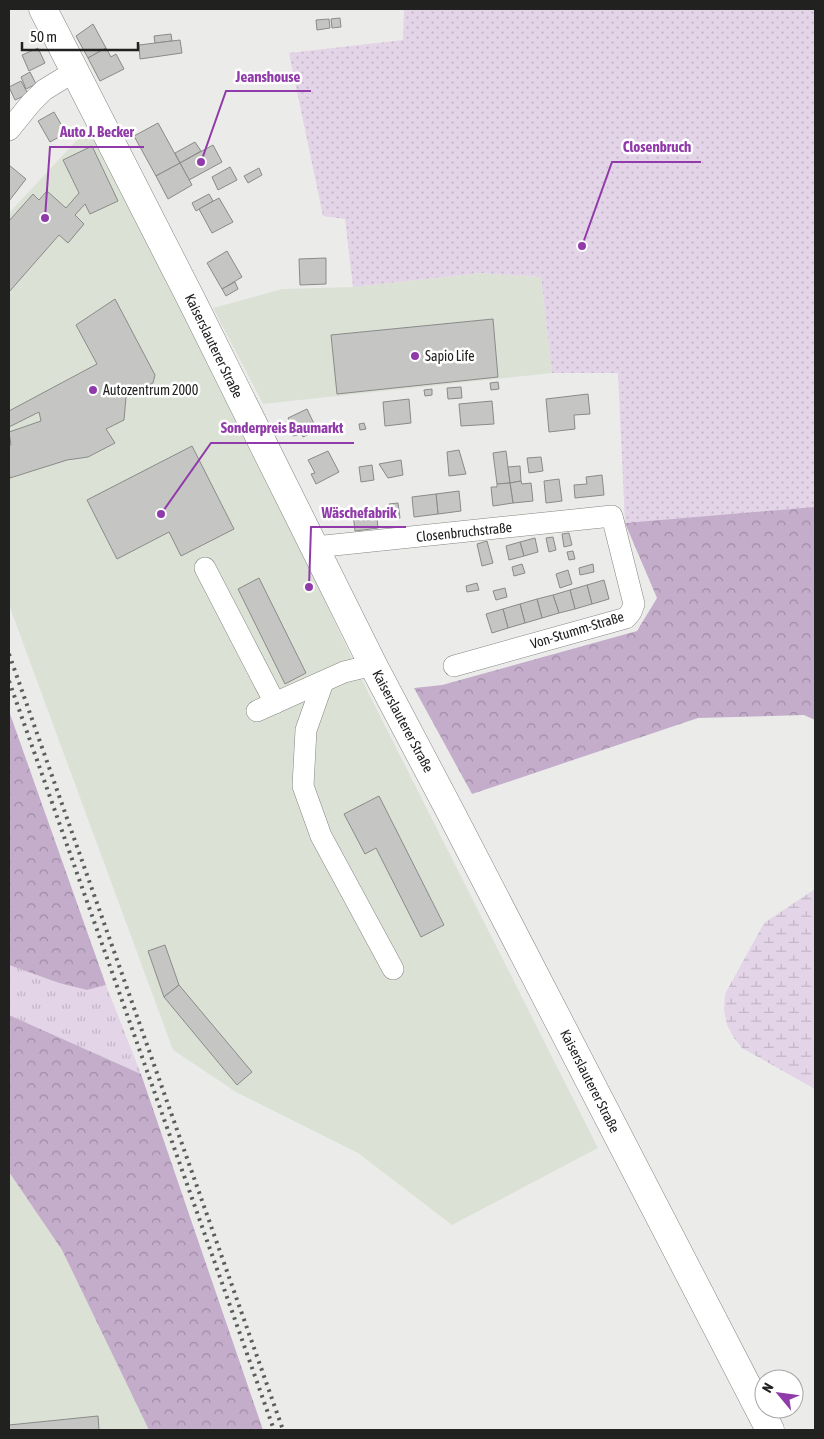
<svg xmlns="http://www.w3.org/2000/svg" width="824" height="1439" font-family="'Asap Condensed',sans-serif">
  <defs>
    <pattern id="grass-tufts" width="24" height="20" patternUnits="userSpaceOnUse" patternTransform="scale(1.25)"><rect width="24" height="20" fill="#e3d4e8"/><path d="M3 7l-1-3M5 7V3M7 7l1-3M15 17l-1-3M17 17v-4M19 17l1-3" fill="none" stroke="#c2b6c7"/></pattern>
    <pattern id="forest-crowns" width="20" height="18" patternUnits="userSpaceOnUse" patternTransform="scale(1.25)"><rect width="20" height="18" fill="#c4adcb"/><path d="M2 6a3 3 0 1 1 6 0M12 15a3 3 0 1 1 6 0" fill="none" stroke="#9f8ca4"/></pattern>
    <pattern id="wetland-marsh" width="20" height="14" patternUnits="userSpaceOnUse" patternTransform="scale(1.25)"><rect width="20" height="14" fill="#e3d4e8"/><path d="M1 5h8M5 5V1M11 12h8M15 12V8" fill="none" stroke="#c2b6c7"/></pattern>
    <pattern id="park-dots" width="8" height="8" patternUnits="userSpaceOnUse" patternTransform="scale(1.25)"><rect width="8" height="8" fill="#e3d4e8"/><path d="M2 2h.1M6 6h.1" fill="none" stroke="#c2b6c7" stroke-width="1.8" stroke-linecap="round"/></pattern>
  </defs>
  <rect width="100%" height="100%" fill="#ebece9"/>
  <g fill="#dce1d6">
    <path d="M90 126 236 414 369 694 598 1148 452 1225 358 1153 236 1092 173 1050 9 605V213Z"/>
    <path d="M480 273 541 277 552 373 263 404 213 308 282 289 353 287Z"/>
    <path d="M9 1172 62 1250 149 1430H9Z"/>
  </g>
  <path fill="url(#grass-tufts)" d="M9 965 59 983 87 990 106 985 141 1074 9 1015Z"/>
  <g fill="url(#forest-crowns)">
    <path d="M815 497V720L804 715 698 718 472 794 414 688 442 685 637 631 657 598 625 523Z"/>
    <path d="M9 711 106 985 87 990 59 983 9 965Z"/>
    <path d="M9 1015 141 1074 263 1430H149L62 1250 9 1172Z"/>
  </g>
  <path fill="url(#wetland-marsh)" d="M815 889V1089L742 1048 734 1038 727 1025 724 1010 725 994 764 923Z"/>
  <path fill="url(#park-dots)" d="M404 9H815V507L625 523 618 373H552L541 277 480 273 353 287 345 219 323 216 289 53 403 40Z"/>
  <g fill="#c5c6c3" stroke="#8a8b88">
    <path d="M340 18 341 27 332 28 331 19Z"/>
    <path d="M329 19 330 28 317 30 316 20Z"/>
    <path d="M93 24 106 48 88 58 76 36Z"/>
    <path d="M171 34 172 41 155 43 154 36Z"/>
    <path d="M180 40 182 53 140 59 139 45Z"/>
    <path d="M38 48 45 63 29 71 22 55Z"/>
    <path d="M106 48 111 57 116 54 124 69 100 81 88 58Z"/>
    <path d="M30 72 36 84 26 89 21 77Z"/>
    <path d="M21 81 28 94 15 100 9 87Z"/>
    <path d="M54 112 66 133 50 142 38 121Z"/>
    <path d="M158 123 180 163 156 176 134 136Z"/>
    <path d="M195 142 201 151 180 163 175 153Z"/>
    <path d="M213 145 222 162 189 180 180 163Z"/>
    <path d="M92 146 118 201 90 214 85 204 75 215 84 224 68 243 59 235 9 292V221L33 194 39 200 47 191 66 208 79 193 63 160Z"/>
    <path d="M180 163 192 185 168 199 156 176Z"/>
    <path d="M9 165 26 179 9 201Z"/>
    <path d="M230 167 237 180 218 190 212 177Z"/>
    <path d="M259 168 262 175 248 183 244 176Z"/>
    <path d="M209 194 213 201 196 211 192 203Z"/>
    <path d="M219 198 233 222 212 233 199 209Z"/>
    <path d="M227 251 242 277 222 289 207 263Z"/>
    <path d="M326 258V284L300 285 299 259Z"/>
    <path d="M235 282 238 289 226 296 222 289Z"/>
    <path d="M115 299 155 375 153 383 126 397 124 420 106 429 115 443 88 457 67 460 10 478 9 472V446L11 445 9 432 41 421 39 412 9 427V411L97 364 76 325Z"/>
    <path d="M493 319 498 377 337 394 331 335Z"/>
    <path d="M498 382 499 389 491 390 490 383Z"/>
    <path d="M461 387 462 398 448 399 447 388Z"/>
    <path d="M432 389V395L425 396 424 390Z"/>
    <path d="M588 394 590 414 574 415 575 429 549 432 546 399Z"/>
    <path d="M409 399 411 423 385 426 383 402Z"/>
    <path d="M492 401 494 424 461 426 459 404Z"/>
    <path d="M307 409 317 430 303 437 301 434 293 436 291 432 293 428 288 418Z"/>
    <path d="M364 423 366 429 360 430 359 424Z"/>
    <path d="M192 446 234 529 181 556 169 532 117 559 87 500Z"/>
    <path d="M459 450 466 474 449 476 447 452Z"/>
    <path d="M328 451 339 472 316 484 311 474 315 473 308 460Z"/>
    <path d="M506 451 510 483 497 484 493 453Z"/>
    <path d="M541 457 543 471 529 473 527 458Z"/>
    <path d="M401 460 403 475 388 478 379 464Z"/>
    <path d="M372 465 374 480 361 482 359 467Z"/>
    <path d="M520 466 521 481 510 483 508 467Z"/>
    <path d="M602 475 604 495 575 498 574 485 587 484 586 477Z"/>
    <path d="M559 479 562 501 546 503 544 481Z"/>
    <path d="M521 481 522 484 531 483 533 501 513 503 510 483Z"/>
    <path d="M510 483 513 503 493 506 491 487H497V484Z"/>
    <path d="M459 491 461 511 438 514 436 494Z"/>
    <path d="M436 494 438 514 414 517 412 497Z"/>
    <path d="M398 503 400 518 391 519 389 504Z"/>
    <path d="M376 510 378 528 355 531 353 513Z"/>
    <path d="M569 533 572 545 564 547 562 534Z"/>
    <path d="M553 537 556 550 549 552 546 538Z"/>
    <path d="M535 538 538 552 524 556 520 542Z"/>
    <path d="M487 541 493 563 482 566 477 544Z"/>
    <path d="M520 542 524 556 509 560 506 546Z"/>
    <path d="M573 551 575 559 569 560 567 552Z"/>
    <path d="M522 564 525 573 514 576 512 567Z"/>
    <path d="M593 564 594 572 580 575 579 568Z"/>
    <path d="M568 570 572 584 560 588 556 574Z"/>
    <path d="M259 578 306 673 285 684 238 589Z"/>
    <path d="M604 580 609 599 592 604 587 585Z"/>
    <path d="M477 583 479 590 467 592 466 586Z"/>
    <path d="M587 585 592 604 575 609 570 590Z"/>
    <path d="M505 588 507 597 496 600 493 591Z"/>
    <path d="M570 590 575 609 559 613 553 595Z"/>
    <path d="M553 595 559 613 542 618 537 599Z"/>
    <path d="M537 599 542 618 525 623 520 604Z"/>
    <path d="M520 604 525 623 508 628 503 609Z"/>
    <path d="M503 609 508 628 492 633 486 614Z"/>
    <path d="M379 796 444 925 421 937 376 848 365 854 344 814Z"/>
    <path d="M165 945 179 985 164 997 148 951Z"/>
    <path d="M179 985 252 1072 237 1085 164 997Z"/>
    <path d="M98 1416 99 1430H9V1425Z"/>
  </g>
  <g fill="none" stroke-linecap="round" stroke-linejoin="round">
    <defs>
      <g id="minor">
        <path d="M9 130 31 103 44 90 75 71"/>
        <path d="M315 547 612 516 634 604 631 612 626 618 454 666"/>
        <path d="M205 568 275 703"/>
        <path d="M323 682 306 730 303 786 321 836 393 969"/>
        <path d="M257 711 344 672 373 665"/>
      </g>
      <path id="major" d="M43 9 192 301 373 665 450 811 770 1430"/>
    </defs>
    <use href="#minor" stroke="#858683" stroke-width="22"/>
    <use href="#major" stroke="#858683" stroke-width="29"/>
    <use href="#minor" stroke="#fff" stroke-width="21"/>
    <use href="#major" stroke="#fff" stroke-width="28"/>
    <g stroke="#5c5c5b" stroke-width="4" stroke-dasharray="2.5 5" stroke-linecap="butt">
      <path d="M9 654 283 1430"/>
      <path d="M9 681 274 1430"/>
    </g>
  </g>
  <g fill="#903ba9" stroke="#fff" stroke-width="2">
    <circle cx="415" cy="356" r="5"/>
    <circle cx="93" cy="390" r="5"/>
  </g>
  <g text-anchor="middle" stroke-width="5" stroke-linejoin="round" paint-order="stroke">
    <g font-size="14" fill="#212120" stroke="#fff">
      <text transform="translate(214 346) rotate(64)" y="5">Kaiserslauterer Straße</text>
      <text transform="translate(464 532) rotate(-6)" y="5">Closenbruchstraße</text>
      <text transform="translate(577 630) rotate(-17)" y="5">Von-Stumm-Straße</text>
      <text transform="translate(403 721) rotate(62)" y="5">Kaiserslauterer Straße</text>
      <text transform="translate(590 1081) rotate(63)" y="5">Kaiserslauterer Straße</text>
    </g>
    <g font-size="14" fill="#212120" stroke="#fff" text-anchor="start">
      <text x="425" y="361">Sapio Life</text>
      <text x="103" y="395">Autozentrum 2000</text>
    </g>
  </g>
  <path fill="none" stroke="#903ba9" stroke-width="2" d="M201 162L226 91H311M45 218L50 147H144M582 246L612 162H701M161 514L211 443H354M309 587L311 527H406"/>
  <g fill="#903ba9" stroke="#fff" stroke-width="2">
    <circle cx="201" cy="162" r="5"/>
    <circle cx="45" cy="218" r="5"/>
    <circle cx="582" cy="246" r="5"/>
    <circle cx="161" cy="514" r="5"/>
    <circle cx="309" cy="587" r="5"/>
  </g>
  <g font-size="15" text-anchor="middle" font-weight="bold" fill="#903ba9" stroke="#fff" stroke-width="5" stroke-linejoin="round" paint-order="stroke">
    <text x="268" y="82">Jeanshouse</text>
    <text x="97" y="137">Auto J. Becker</text>
    <text x="657" y="152">Closenbruch</text>
    <text x="282" y="433">Sonderpreis Baumarkt</text>
    <text x="359" y="518">Wäschefabrik</text>
  </g>
  <rect width="824" height="1439" fill="none" stroke="#212120" stroke-width="20"/>
  <g transform="translate(779 1394) rotate(299)"><circle r="24" fill="#ffffff" stroke="#a6a6a6"/>
  <path d="M0-4L9 19L0 12L-9 19Z" fill="#903ba9"/>
  <text y="-8" font-size="14" font-weight="bold" text-anchor="middle" fill="#212120">N</text>
  </g>
  <path d="M22 42v8h116v-8" fill="none" stroke="#212120" stroke-width="2.5"/>
  <text x="30" y="42" font-size="15" fill="#212120" stroke="#ffffff" stroke-width="4" paint-order="stroke">50 m</text>
</svg>
